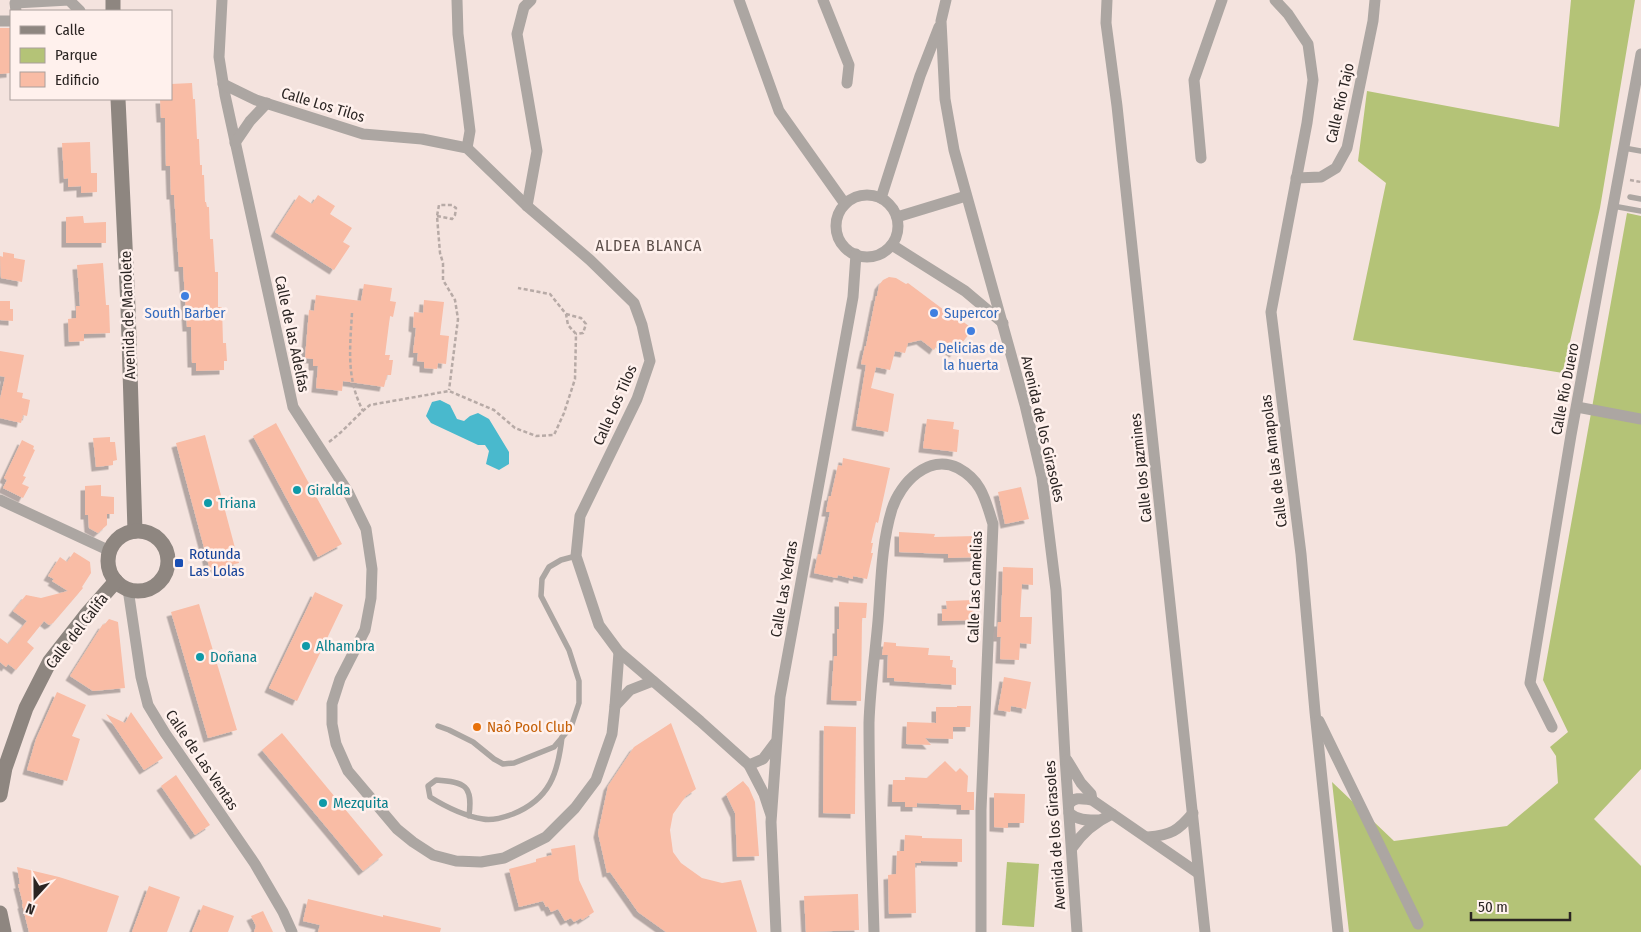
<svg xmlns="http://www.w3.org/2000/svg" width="1641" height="932" font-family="'Fira Sans Condensed',sans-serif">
  <defs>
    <filter id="shadow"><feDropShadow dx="-4.5" dy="4.5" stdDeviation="0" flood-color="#0004"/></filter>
  </defs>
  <rect width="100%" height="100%" fill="#f4e3de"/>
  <g fill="#b4c377">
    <path d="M1571 0H1635L1600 208 1563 373 1353 340 1386 183 1358 161 1367 91 1559 127Z"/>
    <path d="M1627 213 1641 216V769L1594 819 1641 866V932H1349L1332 782 1394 841 1507 826 1558 783 1556 756 1550 747 1568 732 1543 680Z"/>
    <path d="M1007 862 1039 864 1034 927 1002 925Z"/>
  </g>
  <path fill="#49b9cd" d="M440 400 450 405 457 419 464 421 470 416 478 413 489 419 509 452V464L499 470 486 464 489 451 485 445H478L431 423 426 416 432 402Z"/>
  <g fill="#f9bca5" filter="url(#shadow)">
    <path d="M0 28H11V73L0 74Z"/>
    <path d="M192 83 193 99H195L197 139H199L200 165H202V175H204L205 202H206L207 207H209L210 239H213L215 272H218V307H222L223 343H226L227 361H224V370L196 371V363H192L191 327H187L183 267H179L174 195H171L170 166H166L165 118H161L160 99H171V84Z"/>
    <path d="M90 142 91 173H97V192L81 193V186L68 187V178L64 179 62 143Z"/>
    <path d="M299 195 312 204 318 195 335 206 330 214 352 228 343 242 350 246 334 270 275 232Z"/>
    <path d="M83 216 84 223 106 222V243H66V217Z"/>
    <path d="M3 252 14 254V258L25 260 22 282 1 278 0 256 3 257Z"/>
    <path d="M103 263 106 305H109L110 333 84 334V341L69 342 68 319 76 318V306H80L77 265Z"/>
    <path d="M889 277 896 278 906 284 908 283 956 319 958 318 973 329 954 353 939 342 934 350 921 340 908 343 905 353 895 351 890 370 876 367 871 388 894 394 888 432 856 426 866 365 861 364 865 346H866L876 296H877L879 285 883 280Z"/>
    <path d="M364 284 392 288 390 301 396 302 393 317 390 316 385 355H390L389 360H393L391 375H387L384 387 343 381 342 391 316 388 318 366H313V359L305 358 309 310 314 311 316 295 361 301Z"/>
    <path d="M424 300 444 302 440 335 449 336 446 364 438 363 437 369 424 368V362L417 361 418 353H413L416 328 413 327 414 312 423 313Z"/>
    <path d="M0 301H10V309H13V321L0 320Z"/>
    <path d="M0 351 24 355 17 392 23 393 22 398 30 400 27 416 23 415 21 423 0 418V399L5 377 0 376Z"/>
    <path d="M927 419 954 422 953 429 959 430 957 452 923 448Z"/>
    <path d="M276 423 342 544 318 557 253 436Z"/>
    <path d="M205 435 239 563 210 570 176 443Z"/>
    <path d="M110 437V442H115L117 460 113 461V465L96 467 93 438Z"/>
    <path d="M22 440 34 446 33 449 35 450 23 476 26 477 22 484 29 487 23 498 3 488 7 480 4 478Z"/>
    <path d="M843 458 890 468 878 523 876 522 871 543H873L871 553H873L867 579 853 576V579L838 575 837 578 814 573 818 554 821 555 830 512H826L829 496H831L838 465 842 466Z"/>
    <path d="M101 485V496L114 497V514H107V525L98 533 89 528 88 515H85V486Z"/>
    <path d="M1021 487 1029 519 1005 524 998 492Z"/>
    <path d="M899 532 935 534 934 537 977 536V557L948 558V554L899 552Z"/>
    <path d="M74 552 90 562 91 573 82 587 83 588 53 623 49 625 44 621 27 642 34 648 16 670 8 664 6 667 0 662V638L8 644 27 621 13 611 26 595 41 598 68 591 52 581 54 579 48 576 60 557 67 562Z"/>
    <path d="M1003 567 1033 568V585L1022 584 1020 617H1032L1031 644 1020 643 1019 660 1000 659 1001 637H997L998 622H1001Z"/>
    <path d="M315 592 343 605 297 701 269 688Z"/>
    <path d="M973 600 974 620 942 621V609H947L946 601Z"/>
    <path d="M839 602 867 603 866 618H862L861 701 831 700 834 656H837V629H839Z"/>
    <path d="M199 604 237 730 208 738 171 612Z"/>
    <path d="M109 619 118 622 125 688 93 691 70 676 103 624 104 625Z"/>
    <path d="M884 642 896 643V646L929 648 928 655 950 656V660H953L952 667 956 668V685L894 681V678H887L888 655H882Z"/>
    <path d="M1004 677 1031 682 1026 709 1011 706 1010 712 998 710Z"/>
    <path d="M57 692 86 705 72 736 80 739 67 781 27 770 36 739Z"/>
    <path d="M957 706H971L970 727H953V739L925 738 931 745 906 744 907 722 936 723V707H957Z"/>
    <path d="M131 712 163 758 144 770 106 714 125 723Z"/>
    <path d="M671 723 696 789 686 796 673 814 670 830 673 852 681 863 702 878 722 883 741 880 757 932H666L638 912 610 872 607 873 598 833 608 786 634 747Z"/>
    <path d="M824 726 856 727 855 814 823 813Z"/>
    <path d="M282 733 383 855 363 871 262 750Z"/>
    <path d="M945 761 956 772 960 768 968 776 967 792H974V810H961V805L917 803V807H905V802H892L893 780H905V777L927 778Z"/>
    <path d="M176 775 210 825 195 835 161 786Z"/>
    <path d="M743 781 749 788 755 802 759 856 737 857 735 813 726 794Z"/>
    <path d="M994 793 1025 794 1024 823H1008V828L994 827Z"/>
    <path d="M905 835 922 836V838L962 839V862L921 861V863H915L916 913 889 914 888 875 896 874 897 851H904Z"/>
    <path d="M575 845 579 880 594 912 582 920 581 918 574 922 571 918 565 921 558 909 551 912 548 906 546 907 543 901 519 907 509 869 536 862V859L552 855 551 849Z"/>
    <path d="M17 867 59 877 119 896 107 932H29L22 904H23L18 884H20Z"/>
    <path d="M149 886 180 897 167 932H132Z"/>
    <path d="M858 894 859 930 806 932 804 896Z"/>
    <path d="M308 899 383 917V915L441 928 440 932H318L320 925 303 921Z"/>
    <path d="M203 905 234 916 228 932H192Z"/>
    <path d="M263 911 273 932H254L256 926 251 916Z"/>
  </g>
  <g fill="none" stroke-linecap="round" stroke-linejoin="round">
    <g stroke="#b7aaa6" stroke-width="2.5" stroke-dasharray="4 2.5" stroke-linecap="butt">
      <path d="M1630 180 1641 182"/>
      <path d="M437 216 452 219 455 215 456 208 452 205H439L437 216 440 253 443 263V280L455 300 458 319 449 390"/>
      <path d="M352 313C350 348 346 378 363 411"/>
      <path d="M566 314 581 318 586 324 583 333 576 334"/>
      <path d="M329 442C344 431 356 416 370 405L449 391 494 410 515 428 536 436 554 435 564 413 575 379 576 334 568 325 566 314 550 294 518 288"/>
    </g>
    <g stroke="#aca6a2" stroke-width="5.5">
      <path d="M1624 148 1641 151"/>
      <path d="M1630 197 1641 199"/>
      <path d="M1613 206 1641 211"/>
      <path d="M438 726 449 730 473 742 494 759 503 764 514 763 554 747 571 727 579 703V681L569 650 541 596 542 579 549 567 561 560 576 556"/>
      <path d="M469 816C473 785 465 782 436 780L428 786 430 797C446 807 465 816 483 819 493 821 505 817 513 814 550 799 558 773 562 737"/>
    </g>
    <g stroke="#aca6a2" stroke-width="11">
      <path d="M222 0 219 57 225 95 293 407 348 492 366 529 372 569 371 598 365 630 340 679 332 704V724L336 744 348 771 397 829 413 842 433 855 456 861 481 862 504 858 546 837 575 808 596 780 612 734 615 706 619 652"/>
      <path d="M457 0 458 34 470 131 467 148"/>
      <path d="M739 0 779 111 845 204"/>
      <path d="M823 0 849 65 847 83"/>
      <path d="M946 0 941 21 945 99 954 150 1025 405 1042 477 1056 590 1065 757 1077 932"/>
      <path d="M1107 0 1106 23 1117 106 1205 932"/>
      <path d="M1275 0 1288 14 1308 44 1313 80 1307 123 1271 312 1301 554 1315 712 1338 932"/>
      <path d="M16 11 15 3 69 0 80 11"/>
      <path d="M0 21H11"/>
      <path d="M223 84 256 100 363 134 422 139 467 148 527 206 590 260 634 303 642 325 650 361 637 399 580 516 576 556 599 625 619 652 700 721 749 765 764 794 771 815"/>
      <path d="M235 143 250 121 267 103"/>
      <path d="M1201 158 1194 80 1222 0"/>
      <path d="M1296 178 1321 177 1336 168 1347 148 1373 21 1375 0"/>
      <circle cx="867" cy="226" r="31"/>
      <path d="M881 198 920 76 939 27"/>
      <path d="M527 206 537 151 517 34 524 7 531 0"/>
      <path d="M897 217 966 196"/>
      <path d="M892 245 965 291 1003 323"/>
      <path d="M1577 407 1641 419"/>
      <path d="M0 500 110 551"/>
      <path d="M128 589 141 677 148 705 165 733 255 864 283 912 292 932"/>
      <path d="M615 706 630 690 653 681"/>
      <path d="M1319 721 1418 924"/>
      <path d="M1552 727 1530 683 1571 435 1641 54"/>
      <path d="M1067 760 1081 783 1091 794 1092 800"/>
      <path d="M749 765 763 759 775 743"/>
      <path d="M1069 804C1075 796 1083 799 1092 800L1198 873"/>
      <path d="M1069 813C1079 821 1088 820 1100 820"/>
      <path d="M1148 837C1171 835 1178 831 1193 813"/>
      <path d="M1072 848C1082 833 1095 822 1112 814"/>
      <path d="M776 932 771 822 780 697 853 297 856 254"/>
      <path d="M874 932C872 863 869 793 869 723 870 689 875 655 878 621 881 584 881 545 892 509 900 483 929 453 958 468 982 481 985 499 993 524L981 810V932"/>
    </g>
    <g stroke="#8e8680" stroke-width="15">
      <path d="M113 0V11"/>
      <path d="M118 99 128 307 135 531"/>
      <circle cx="138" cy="561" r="30"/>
      <path d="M0 795 5 768 26 708 50 661 86 615 116 581"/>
      <path d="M0 913 4 932"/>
    </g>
  </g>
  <g fill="#3f7fe0" stroke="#fff1ed" stroke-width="2">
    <circle cx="185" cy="296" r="5"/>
    <circle cx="934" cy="313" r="5"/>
    <circle cx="971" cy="331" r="5"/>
  </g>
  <g fill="#0f9aa8" stroke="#fff1ed" stroke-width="2">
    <circle cx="297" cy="490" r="5"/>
    <circle cx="208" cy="503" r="5"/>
    <circle cx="306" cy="646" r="5"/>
    <circle cx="200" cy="657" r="5"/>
    <circle cx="323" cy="803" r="5"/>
  </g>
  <rect fill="#1a4fb4" stroke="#fff1ed" stroke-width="2" x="174" y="558" width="10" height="10" rx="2.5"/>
  <circle fill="#e8710a" stroke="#fff1ed" stroke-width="2" cx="477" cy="727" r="5"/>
  <g text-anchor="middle" stroke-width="5" stroke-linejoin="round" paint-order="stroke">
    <g font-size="15" fill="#2b2523" stroke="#fff1ed">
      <text transform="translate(1340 103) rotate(-77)" y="5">Calle Río Tajo</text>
      <text transform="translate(323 105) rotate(17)" y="5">Calle Los Tilos</text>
      <text transform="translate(128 315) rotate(-92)" y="5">Avenida de Manolete</text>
      <text transform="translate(292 334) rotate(78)" y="5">Calle de las Adelfas</text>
      <text transform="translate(1565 389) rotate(-79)" y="5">Calle Río Duero</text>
      <text transform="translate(615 405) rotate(-66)" y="5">Calle Los Tilos</text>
      <text transform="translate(1043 429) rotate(77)" y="5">Avenida de los Girasoles</text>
      <text transform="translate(1274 461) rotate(-97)" y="5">Calle de las Amapolas</text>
      <text transform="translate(1141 468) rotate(-96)" y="5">Calle los Jazmines</text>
      <text transform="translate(975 587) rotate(-88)" y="5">Calle Las Camelias</text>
      <text transform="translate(784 589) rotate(-80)" y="5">Calle Las Yedras</text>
      <text transform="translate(77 631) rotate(-52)" y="5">Calle del Califa</text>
      <text transform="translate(202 760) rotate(56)" y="5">Calle de Las Ventas</text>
      <text transform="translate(1055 835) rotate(-94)" y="5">Avenida de los Girasoles</text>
    </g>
    <g font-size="15" fill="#366cbe" stroke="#fff1ed">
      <text x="185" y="318">South Barber</text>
      <text x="944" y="318" text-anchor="start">Supercor</text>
      <text x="971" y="353">Delicias de<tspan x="971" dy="17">la huerta</tspan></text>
    </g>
    <g font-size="15" fill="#0d838f" stroke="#fff1ed" text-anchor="start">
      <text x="307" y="495">Giralda</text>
      <text x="218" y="508">Triana</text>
      <text x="316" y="651">Alhambra</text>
      <text x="210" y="662">Doñana</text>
      <text x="333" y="808">Mezquita</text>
    </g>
    <g font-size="15" fill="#164399" stroke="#fff1ed" text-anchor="start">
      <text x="189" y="559">Rotunda<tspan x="189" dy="17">Las Lolas</tspan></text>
    </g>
    <g font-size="15" fill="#c56008" stroke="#fff1ed" text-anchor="start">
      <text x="487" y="732">Naô Pool Club</text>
    </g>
    <g font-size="16" letter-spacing="1" fill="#5c4f4a" stroke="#fff1ed">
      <text x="649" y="251">ALDEA BLANCA</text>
    </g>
  </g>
  <rect x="10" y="10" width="162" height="90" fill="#fff1ed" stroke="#aa9f9c"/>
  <rect x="20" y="26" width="25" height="8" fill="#8e8680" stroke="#aa9f9c"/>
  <text x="55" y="35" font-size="15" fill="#2b2523">Calle</text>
  <rect x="20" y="48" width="25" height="15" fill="#b4c377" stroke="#aa9f9c"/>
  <text x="55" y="60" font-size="15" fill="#2b2523">Parque</text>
  <rect x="20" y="72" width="25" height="15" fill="#f9bca5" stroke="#aa9f9c"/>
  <text x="55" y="85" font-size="15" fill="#2b2523">Edificio</text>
  <g transform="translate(35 897) rotate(201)" stroke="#fff1ed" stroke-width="4" paint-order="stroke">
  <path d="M0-4L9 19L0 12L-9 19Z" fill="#2b2523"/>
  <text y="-8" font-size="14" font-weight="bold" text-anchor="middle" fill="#2b2523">N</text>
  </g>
  <path d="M1471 912v8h99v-8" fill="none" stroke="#2b2523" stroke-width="2.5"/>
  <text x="1478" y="912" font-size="15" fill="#2b2523" stroke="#fff1ed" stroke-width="4" paint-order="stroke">50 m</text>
</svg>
